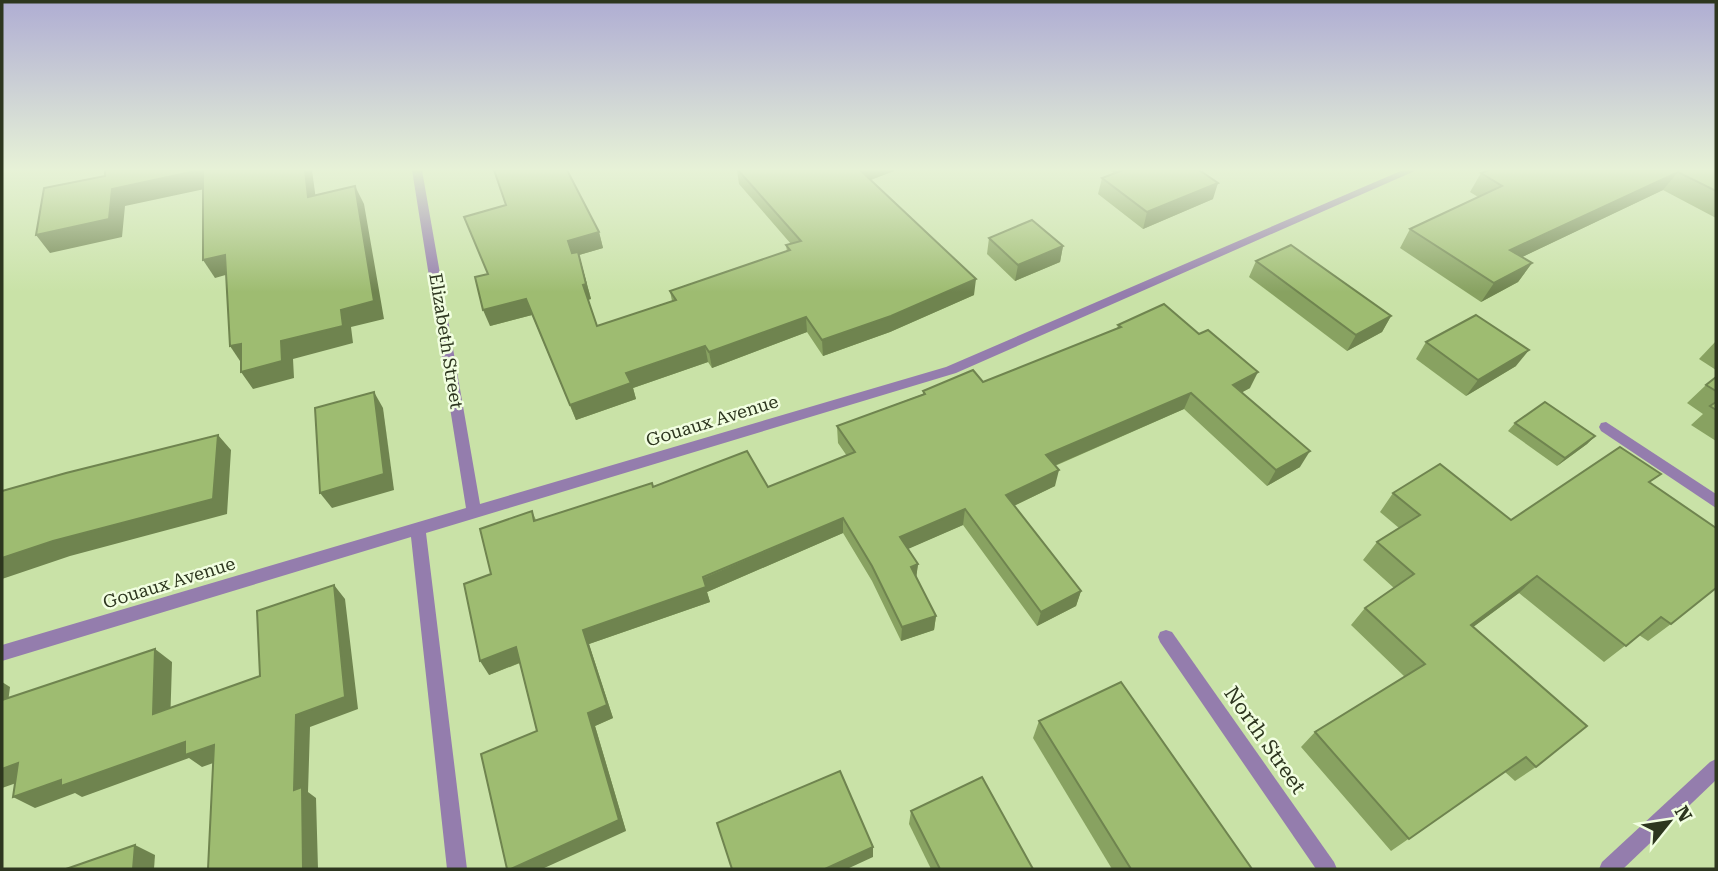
<svg xmlns="http://www.w3.org/2000/svg" width="1718" height="871" font-family="'Roboto Serif',serif">
  <rect width="100%" height="100%" fill="#c9e2a7"/>
  <g fill="none" stroke-linecap="round" stroke-linejoin="round">
    <g fill="#947dad" fill-rule="evenodd">
      <path d="M412 170H422L480 504 946 367 1403 170H1417L956 373 426 533 467 869H447L411 537 2 661V645L466 508Z"/>
      <path d="M1606 422 1716 494V508L1601 431 1599 427 1601 423Z"/>
      <path d="M1166 630 1172 632 1334 862 1337 869H1316L1160 642 1158 637 1160 632Z"/>
      <path d="M1716 759V780L1623 869H1599L1602 862 1710 762Z"/>
    </g>
  </g>
  <g fill="#88a261">
    <path d="M737 170H894V171L871 180 974 295 890 332 823 356 807 332 712 368 708 362 633 388 636 399 576 420 532 315 490 326 488 274 599 232 603 248 579 255 591 299 588 300 597 326 672 301 670 291 787 252 786 245 791 244 739 184Z"/>
    <path d="M1109 170H1199L1213 199 1143 229 1098 194 1102 178 1114 173Z"/>
    <path d="M1716 170V218L1663 190 1522 257 1532 263 1518 282 1481 302 1400 248 1410 229 1478 197 1470 192 1481 173Z"/>
    <path d="M989 238 1063 246 1060 262 1015 281 987 254Z"/>
    <path d="M1256 261 1391 316 1382 332 1347 351 1249 277Z"/>
    <path d="M1118 325 1250 388 1242 392 1300 467 1267 486 1184 409 1055 466V486L1014 506 1081 591 1076 606 1037 626 963 525 907 549 918 564 916 578 936 616 934 630 901 641 872 581 843 533 707 592 710 602 589 644 613 718 595 726 626 831 537 731 520 663 489 675 491 574 532 511 536 520 653 487H768L847 456 838 443 837 426 923 394V391L983 382 1117 329Z"/>
    <path d="M1716 341V370L1699 359Z"/>
    <path d="M1426 342 1516 366 1466 396 1416 359Z"/>
    <path d="M1716 377V441L1691 425 1703 414 1687 403 1706 385Z"/>
    <path d="M1515 423 1595 436 1587 444 1557 466 1508 431Z"/>
    <path d="M1651 483 1671 624 1648 641 1639 635 1604 662 1519 593 1473 627 1536 767 1515 781 1505 772 1391 851 1301 747 1315 732 1405 677 1351 625 1365 608 1394 588 1363 560 1377 542 1399 528 1380 512 1393 493 1511 520Z"/>
    <path d="M1039 721 1252 869H1112L1033 738Z"/>
    <path d="M911 811 1033 869H931L909 824Z"/>
  </g>
  <g fill="#6f844f">
    <path d="M200 170H204L214 187 125 206 122 237 50 253 36 235 112 189Z"/>
    <path d="M305 170H312L318 215 308 197Z"/>
    <path d="M859 170H894V171L859 184Z"/>
    <path d="M1678 172 1663 190 1497 269 1510 250Z"/>
    <path d="M1218 183 1213 199 1143 229 1147 212Z"/>
    <path d="M355 186 364 204 384 319 351 327 353 343 293 359 294 378 253 389 241 372 281 341 341 310Z"/>
    <path d="M599 232 603 248 579 255 591 299 587 300 568 241Z"/>
    <path d="M1063 246 1060 262 1015 281 1018 265Z"/>
    <path d="M225 255 236 272 215 278 203 260Z"/>
    <path d="M1532 263 1518 282 1481 302 1494 283Z"/>
    <path d="M976 279 974 295 890 332 823 356 822 340Z"/>
    <path d="M526 299 532 315 490 326 483 310Z"/>
    <path d="M1391 316 1382 332 1347 351 1356 335Z"/>
    <path d="M806 317 807 332 712 368 709 352Z"/>
    <path d="M241 344 242 364 230 346Z"/>
    <path d="M705 346 708 362 633 388 636 399 576 420 570 405 626 373Z"/>
    <path d="M1529 350 1516 366 1466 396 1478 380Z"/>
    <path d="M1258 372 1250 388 1226 401 1233 385Z"/>
    <path d="M374 392 383 408 394 490 332 508 320 493Z"/>
    <path d="M1191 393 1184 409 1042 471 1046 455Z"/>
    <path d="M218 435 231 450 227 514 70 556 2 579V558Z"/>
    <path d="M1595 436 1587 444 1557 466 1565 458Z"/>
    <path d="M1310 451 1300 467 1267 486 1276 470Z"/>
    <path d="M1059 470 1055 486 1003 511 1006 495Z"/>
    <path d="M965 509 963 525 899 553 900 537Z"/>
    <path d="M843 518V533L707 592 710 602 589 644 613 718 595 726 626 831 542 869H511L588 713 583 630Z"/>
    <path d="M918 564 916 579 911 567Z"/>
    <path d="M1537 576 1519 593 1453 642 1471 625Z"/>
    <path d="M334 585 345 599 358 709 310 727 308 792 316 798 318 869H303L294 790 296 715Z"/>
    <path d="M1081 591 1076 606 1037 626 1041 612Z"/>
    <path d="M936 616 934 630 901 641 902 627Z"/>
    <path d="M516 647 524 661 489 675 480 661Z"/>
    <path d="M155 649 172 662 170 726 153 714Z"/>
    <path d="M2 682 10 687 6 719 2 716Z"/>
    <path d="M185 742 214 745 230 757 202 767 189 758 82 797 75 793 35 808 13 797 61 780Z"/>
    <path d="M18 763 39 775 2 788V769Z"/>
    <path d="M135 845 155 855 154 869H133Z"/>
    <path d="M873 847V857L847 869H825Z"/>
  </g>
  <g fill="#9ebc71" stroke="#6f844f" stroke-width="2">
    <path d="M105 170H200L112 189 109 219 36 235 44 188 105 176Z"/>
    <path d="M203 170H305L308 197 355 186 374 301 341 310 343 326 281 341 282 361 241 372V344L230 346 225 255 203 260Z"/>
    <path d="M494 170H567L599 232 568 241 572 253 578 252 586 284 583 285 597 326 676 300 670 291 790 250 786 245 801 241 738 170H860L976 279 891 316 822 340 806 317 709 352 705 346 626 373 631 383 570 405 526 299 483 310 475 277 488 274 464 217 506 205Z"/>
    <path d="M1123 170H1199L1218 183 1147 212 1102 178Z"/>
    <path d="M1489 170H1716V191L1678 172 1510 250 1532 263 1494 283 1410 229 1502 186 1481 173Z"/>
    <path d="M1032 220 1063 246 1018 265 989 238Z"/>
    <path d="M1291 245 1391 316 1356 335 1256 261Z"/>
    <path d="M1164 304 1199 334 1208 330 1258 372 1233 385 1310 451 1276 470 1191 393 1046 455 1059 470 1006 495 1081 591 1041 612 965 509 900 537 918 564 911 567 936 616 902 627 872 566 843 518 703 577 706 587 583 630 607 705 588 713 619 820 511 869H507L481 754 537 731 516 647 480 661 464 584 491 574 480 529 532 511 534 521 652 483 653 487 747 451 768 487 855 452 837 426 925 394 923 391 973 370 983 382 1121 327 1118 325Z"/>
    <path d="M1476 315 1529 350 1478 380 1426 342Z"/>
    <path d="M1716 377V391L1706 385Z"/>
    <path d="M374 392 384 474 320 493 315 408Z"/>
    <path d="M1545 402 1595 436 1565 458 1515 423Z"/>
    <path d="M1716 402V410L1710 406Z"/>
    <path d="M218 435 213 499 53 541 2 558V491L66 473Z"/>
    <path d="M1620 447 1661 474 1649 482 1716 528V588L1671 624 1661 617 1626 646 1537 576 1471 625 1587 726 1536 767 1526 757 1409 839 1315 732 1425 664 1365 608 1414 574 1377 542 1420 515 1393 493 1440 464 1511 520Z"/>
    <path d="M334 585 345 697 296 715 294 790 302 787 303 869H208L214 745 185 755V742L61 786V780L13 797 18 763 2 769V700L155 649 153 714 260 676 257 611Z"/>
    <path d="M1121 682 1252 869H1131L1039 721Z"/>
    <path d="M840 771 873 847 825 869H732L717 823Z"/>
    <path d="M982 777 1033 869H940L911 811Z"/>
    <path d="M135 845 133 869H66Z"/>
  </g>
  <linearGradient id="sky" x2="0" y2="1"><stop stop-color="#afadd3"/><stop offset="0.58" stop-color="#e7f2d7"/><stop offset="1" stop-color="#e7f2d7" stop-opacity="0"/></linearGradient>
  <rect width="1718" height="292" fill="url(#sky)"/>
  <g text-anchor="middle" stroke-width="5" stroke-linejoin="round" paint-order="stroke">
    <g font-size="18" fill="#2d361f" stroke="#f1fee0">
      <text transform="translate(446 341) rotate(81)" y="6">Elizabeth Street</text>
      <text transform="translate(712 421) rotate(-17)" y="6">Gouaux Avenue</text>
      <text transform="translate(169 583) rotate(-17)" y="6">Gouaux Avenue</text>
    </g>
    <g font-size="21" fill="#2d361f" stroke="#f1fee0">
      <text transform="translate(1265 740) rotate(55)" y="7">North Street</text>
    </g>
  </g>
  <rect width="1718" height="871" fill="none" stroke="#2d361f" stroke-width="7"/>
  <g transform="translate(1669 822) rotate(60)" stroke="#f1fee0" stroke-width="5" paint-order="stroke">
  <path d="M0-5L12 26L0 18L-12 26Z" fill="#2d361f"/>
  <text y="-10" font-size="19" font-weight="bold" text-anchor="middle" fill="#2d361f">N</text>
  </g>
</svg>
